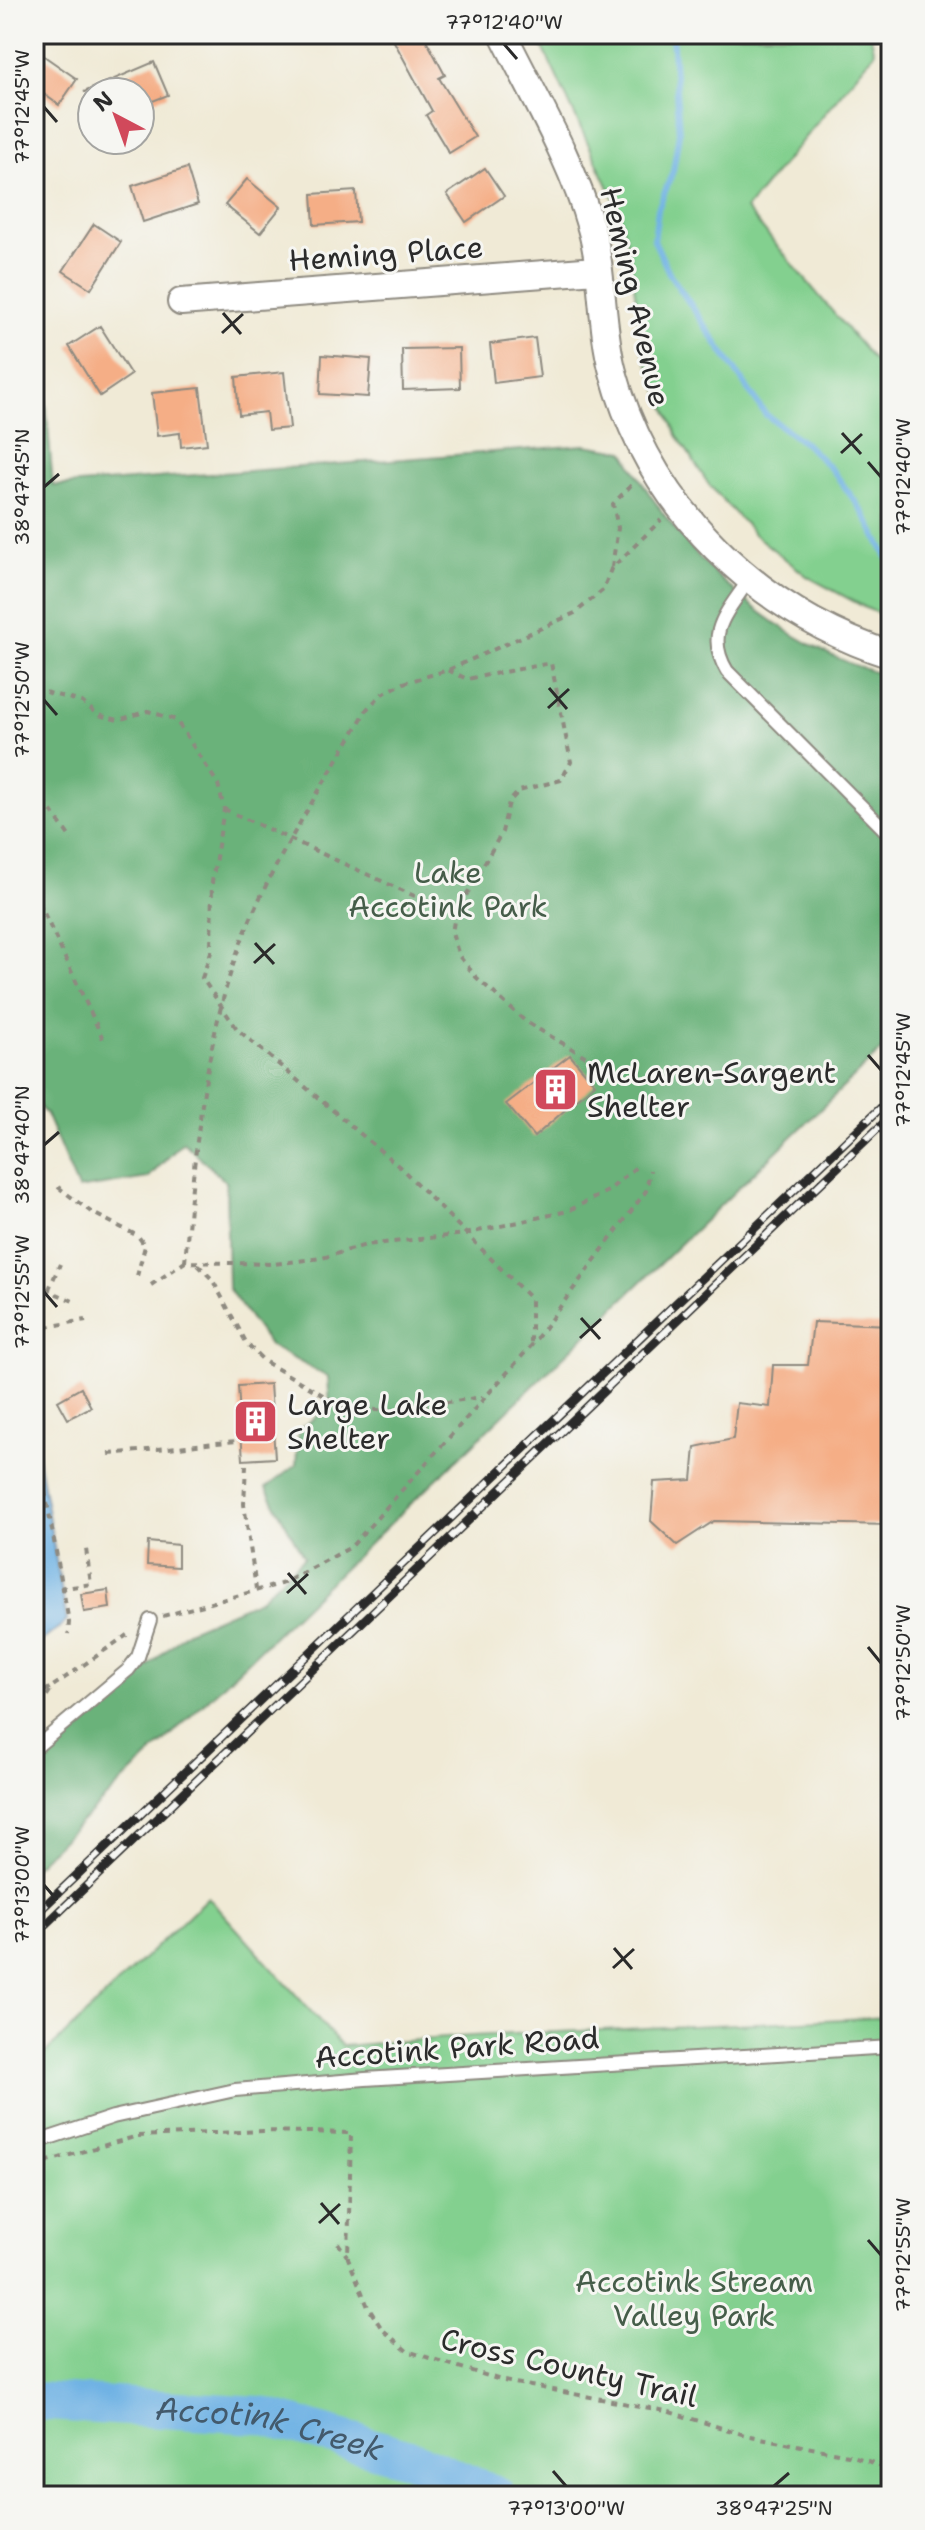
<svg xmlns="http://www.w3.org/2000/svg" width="925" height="2530" font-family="'Shantell Sans',sans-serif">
  <rect width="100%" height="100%" fill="#f6f6f2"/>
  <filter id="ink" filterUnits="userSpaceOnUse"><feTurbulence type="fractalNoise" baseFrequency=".0125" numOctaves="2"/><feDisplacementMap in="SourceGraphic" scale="16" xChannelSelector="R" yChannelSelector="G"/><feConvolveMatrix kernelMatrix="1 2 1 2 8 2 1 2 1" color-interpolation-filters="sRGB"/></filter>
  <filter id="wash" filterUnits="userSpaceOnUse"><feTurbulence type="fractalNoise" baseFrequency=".006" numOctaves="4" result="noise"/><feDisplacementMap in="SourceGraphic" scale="32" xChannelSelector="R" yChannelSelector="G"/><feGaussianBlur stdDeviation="1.8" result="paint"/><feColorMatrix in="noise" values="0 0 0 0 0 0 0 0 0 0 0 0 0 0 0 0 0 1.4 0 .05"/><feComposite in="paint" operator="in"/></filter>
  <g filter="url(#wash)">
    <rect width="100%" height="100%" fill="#f0ead6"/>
    <g fill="#83d08f" stroke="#577e5d" stroke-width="2">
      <path d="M548 34H870L875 52 746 209 891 381V618L868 609 808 577 755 535 709 485 677 435 644 355 629 251 618 207 539 39Z"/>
      <path d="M208 1897 342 2046 472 2036 891 2017V2496H34V2064Z"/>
    </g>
    <path fill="#6ab27a" stroke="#4a6e52" stroke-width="2" d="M34 259 53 486 585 445 624 451C680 556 775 646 891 677V1041L34 1867V1772L187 1631 259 1600 304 1557 266 1488 296 1465 299 1429 330 1407 328 1377 270 1346 228 1288 226 1182 183 1142 148 1178 78 1189 46 1114 34 1101Z"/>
    <path fill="#6fb2e4" stroke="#4d6e88" stroke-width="2" d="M34 1436 67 1621 34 1647Z"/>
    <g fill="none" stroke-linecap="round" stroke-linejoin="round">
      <path stroke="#6fb2e4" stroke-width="6" d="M672 34 679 133 673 171 658 209 654 240 669 273 765 414 808 446 833 471 863 512 891 564"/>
      <path stroke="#6fb2e4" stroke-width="38" id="s1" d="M34 2401 259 2415 406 2457 497 2496"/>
    </g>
    <g id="blocks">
      <g fill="#f5ae86">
        <path d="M390 34H423L445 75 439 78 475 137 449 153 426 115 432 111Z"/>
        <path d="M34 49 77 79 59 105 34 87Z"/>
        <path d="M154 62 168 95 140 106V92H84Z"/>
        <path d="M187 168 198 204 143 222 132 186Z"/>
        <path d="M485 168 504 196 466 222 447 194Z"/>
        <path d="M247 179 281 207 260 233 225 205Z"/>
        <path d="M356 191 358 222 314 225 312 194Z"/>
        <path d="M94 224 121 242 91 289 63 271Z"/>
        <path d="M100 326 131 375 100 396 69 346Z"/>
        <path d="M535 338 540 377 494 383 490 344Z"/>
        <path d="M459 348 460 388 403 390 402 349Z"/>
        <path d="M322 355 371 359 368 397 320 394Z"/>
        <path d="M284 372 290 428 268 430 266 412 239 415 236 377Z"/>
        <path d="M200 388 207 444 181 447 180 433 157 436 152 393Z"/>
        <path d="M570 1055 595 1084 534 1137 506 1104Z"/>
        <path d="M813 1322 891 1325V1525L714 1521 677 1545 651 1521 654 1482 692 1480 695 1447 733 1439 737 1403 770 1407 773 1365H808Z"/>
        <path d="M270 1384 275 1458 243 1460 238 1386Z"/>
        <path d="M81 1388 91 1407 68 1419 58 1401Z"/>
        <path d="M148 1542 178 1545V1567L147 1565Z"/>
        <path d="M108 1590 110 1608 84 1612 81 1594Z"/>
      </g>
    </g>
  </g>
  <g filter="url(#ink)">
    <use href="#blocks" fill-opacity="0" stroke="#8e8a80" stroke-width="2"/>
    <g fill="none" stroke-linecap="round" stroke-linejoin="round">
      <defs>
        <g id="lane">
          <path d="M748 581C727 613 704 633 727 671L891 836"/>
          <path d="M34 1749 128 1670 138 1657 150 1620"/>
          <path d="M34 2143 113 2117 235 2090 365 2079 891 2047"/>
        </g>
        <g id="street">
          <path d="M503 34C534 97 572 160 591 228 604 273 600 325 613 372 650 508 758 612 891 655"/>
          <path d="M181 302 596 270"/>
        </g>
      </defs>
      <use href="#lane" stroke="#8e8a80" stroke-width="16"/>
      <use href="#street" stroke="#8e8a80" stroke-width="30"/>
      <g stroke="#8e8a80" stroke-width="4" stroke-dasharray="6 6" stroke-linecap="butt">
        <path d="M612 567 618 528 613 504 635 481"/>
        <path d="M448 670 467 679 551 663 571 762 561 780 519 791 509 802 502 832 455 915 452 933 459 956 476 977 526 1022 609 1070"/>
        <path d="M34 689 82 702 98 715 118 720 148 711 176 720 218 784 224 809 212 882 211 952 202 978 237 1029 402 1169 531 1299V1346"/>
        <path d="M34 798 41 797 72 840"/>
        <path d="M224 809 454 914"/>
        <path d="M34 892 105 1043"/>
        <path d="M58 1187 91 1212 138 1236 145 1246 137 1276"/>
        <path d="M185 1262C194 1161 203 1053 236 956 265 871 323 787 367 709L382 694 404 683 448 670 575 613 603 590 611 569 661 520"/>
        <path d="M198 1265 212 1279 247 1344 264 1361 342 1406 386 1411 482 1397"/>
        <path d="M34 1284 73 1301"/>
        <path d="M151 1285 185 1262 274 1264 322 1258 366 1245 465 1234 568 1211 608 1191 636 1167"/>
        <path d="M34 1323 60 1264"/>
        <path d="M34 1329 86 1320"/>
        <path d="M34 1432 69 1622 68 1634"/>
        <path d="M109 1454 236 1441"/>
        <path d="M246 1465 244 1504 256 1589"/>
        <path d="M60 1589 91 1584 86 1549"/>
        <path d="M163 1616 284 1583 351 1547 531 1346 646 1191 650 1170"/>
        <path d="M34 1697 53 1686"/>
        <path d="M34 1716 53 1686 127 1635"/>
        <path d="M34 2165 138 2136 263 2131 351 2133 348 2258 368 2307 382 2329 407 2351 504 2381 666 2411 745 2435 853 2456 891 2469"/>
        <path d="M338 2243 347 2256"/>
        <path d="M34 2291 42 2314 34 2340"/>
      </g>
      <use href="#lane" stroke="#fff" stroke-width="12"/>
      <use href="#street" stroke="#fff" stroke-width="26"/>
      <defs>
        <g id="rail">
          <path d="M34 1916 891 1098"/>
          <path d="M34 1936 891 1116"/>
        </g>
      </defs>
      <use href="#rail" stroke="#2b2b2b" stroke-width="9"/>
      <use href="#rail" stroke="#f6f6f2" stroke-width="6" stroke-dasharray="18" stroke-linecap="butt"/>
    </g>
  </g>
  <path fill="none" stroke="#2b2b2b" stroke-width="3" d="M504 44 517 59M44 107 57 122M223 313 241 334M222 333 243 314M842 433 861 454M841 453 862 434M868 462 881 477M44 487 59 474M549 688 567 709M44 700 57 715M548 708 569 689M255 943 274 964M254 963 275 944M868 1055 881 1070M44 1145 59 1132M44 1292 57 1307M581 1318 600 1339M580 1338 601 1319M288 1573 306 1594M287 1593 308 1574M868 1647 881 1663M44 1885 57 1900M614 1948 632 1969M613 1968 634 1949M321 2203 339 2224M319 2223 340 2204M868 2240 881 2255M553 2471 566 2486M774 2486 789 2473"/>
  <defs>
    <symbol id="building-square" viewBox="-11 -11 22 22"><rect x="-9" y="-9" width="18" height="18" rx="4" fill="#d1495b" stroke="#f6f6f2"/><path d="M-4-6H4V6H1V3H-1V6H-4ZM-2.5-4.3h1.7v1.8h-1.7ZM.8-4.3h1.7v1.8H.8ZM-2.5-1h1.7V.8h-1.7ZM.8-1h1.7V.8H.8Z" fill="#fff"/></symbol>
  </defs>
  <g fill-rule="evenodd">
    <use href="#building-square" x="530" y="1064" width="51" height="51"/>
    <use href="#building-square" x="230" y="1396" width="51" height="51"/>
  </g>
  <g text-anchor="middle" stroke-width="6" stroke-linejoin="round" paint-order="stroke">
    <g font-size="30" fill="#2b2b2b" stroke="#f6f6f2">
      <text transform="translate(386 254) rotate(-4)" y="10">Heming Place</text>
      <text transform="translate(635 297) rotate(77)" y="10">Heming Avenue</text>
      <text transform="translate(457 2048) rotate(-4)" y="10">Accotink Park Road</text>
      <text transform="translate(569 2368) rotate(13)" y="10">Cross County Trail</text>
    </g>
    <g font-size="30" fill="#455d49" stroke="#f6f6f2">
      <text x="448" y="883">Lake<tspan x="448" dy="34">Accotink Park</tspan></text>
      <text x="694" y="2292">Accotink Stream<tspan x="694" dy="34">Valley Park</tspan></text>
    </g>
    <g font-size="30" fill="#2b2b2b" stroke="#f6f6f2" text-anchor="start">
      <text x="587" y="1083">McLaren-Sargent<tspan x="587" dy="34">Shelter</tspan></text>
      <text x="287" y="1415">Large Lake<tspan x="287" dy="34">Shelter</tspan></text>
    </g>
    <g font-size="32" font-style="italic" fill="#435a6c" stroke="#f6f6f2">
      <text dy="11" stroke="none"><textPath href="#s1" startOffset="238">Accotink Creek</textPath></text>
    </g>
  </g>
  <rect width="925" height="2530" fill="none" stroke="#f6f6f2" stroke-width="88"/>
  <g transform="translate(116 116) rotate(319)"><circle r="38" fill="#f6f6f2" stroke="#a5a5a2" stroke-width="2"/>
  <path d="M0-6L14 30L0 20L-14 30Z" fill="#d1495b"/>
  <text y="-12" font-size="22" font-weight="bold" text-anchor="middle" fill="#2b2b2b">N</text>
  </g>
  <rect x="44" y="44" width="837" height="2442" fill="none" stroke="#2b2b2b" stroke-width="3"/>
  <g font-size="20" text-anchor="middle" fill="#2b2b2b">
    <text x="504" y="29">77°12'40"W</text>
    <text transform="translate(22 107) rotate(-90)" y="7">77°12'45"W</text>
    <text transform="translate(903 477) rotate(-90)" y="7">77°12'40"W</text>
    <text transform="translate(22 487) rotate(-90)" y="7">38°47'45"N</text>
    <text transform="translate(22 700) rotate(-90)" y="7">77°12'50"W</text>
    <text transform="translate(903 1070) rotate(-90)" y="7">77°12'45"W</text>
    <text transform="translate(22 1145) rotate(-90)" y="7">38°47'40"N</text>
    <text transform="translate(22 1292) rotate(-90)" y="7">77°12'55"W</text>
    <text transform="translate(903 1663) rotate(-90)" y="7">77°12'50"W</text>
    <text transform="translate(22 1885) rotate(-90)" y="7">77°13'00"W</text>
    <text transform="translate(903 2255) rotate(-90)" y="7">77°12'55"W</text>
    <text x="566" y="2515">77°13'00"W</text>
    <text x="774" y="2515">38°47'25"N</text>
  </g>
</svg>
